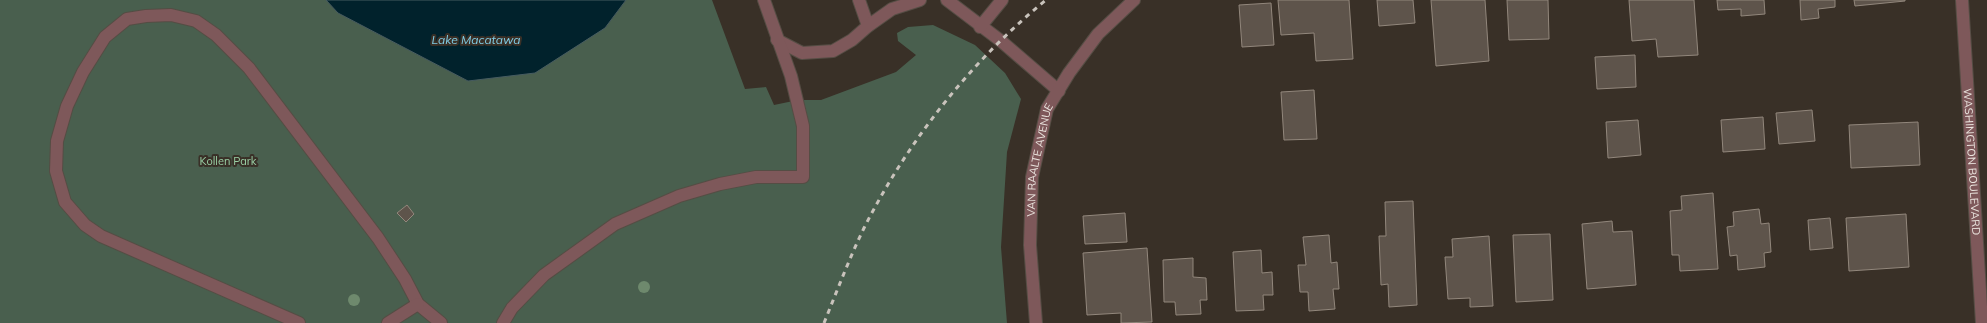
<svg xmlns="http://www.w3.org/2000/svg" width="1987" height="323" font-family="Mulish,sans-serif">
  <rect width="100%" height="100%" fill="#393027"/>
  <path fill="#495f4e" d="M0 0H326L338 13 468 81 605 28 626 0H712L745 89 766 87 774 105 798 100H821L896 72 916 55 898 41 897 33 908 27 933 25 975 45 1005 73 1021 99 1007 152 1001 247 1007 323H0Z"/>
  <path fill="#01222c" stroke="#475c61" d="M326 0H626L605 28 535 73 468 81 338 13Z"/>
  <g fill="#5e544b" stroke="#92877c">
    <path d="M1278 0H1349L1353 59 1316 61 1314 33 1281 35Z"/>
    <path d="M1377 0H1413L1415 23 1379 26Z"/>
    <path d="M1431 0H1485L1489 61 1436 66Z"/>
    <path d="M1507 0H1548L1549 39 1509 40Z"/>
    <path d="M1629 0H1694L1698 55 1658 57 1656 39 1632 41Z"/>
    <path d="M1717 0H1764L1765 14 1741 16V9L1718 10Z"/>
    <path d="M1800 0H1835V7L1818 9 1819 18 1801 20Z"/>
    <path d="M1854 0H1905V1L1855 6Z"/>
    <path d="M1271 3 1274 45 1242 47 1239 5Z"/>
    <path d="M1635 55 1636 87 1597 89 1595 57Z"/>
    <path d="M1314 90 1317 139 1284 140 1281 92Z"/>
    <path d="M1812 110 1815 141 1779 144 1776 113Z"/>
    <path d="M1763 117 1765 149 1723 152 1721 120Z"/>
    <path d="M1638 120 1641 155 1608 158 1606 122Z"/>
    <path d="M1918 122 1920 165 1851 168 1849 125Z"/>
    <path d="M1713 193 1718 269 1680 271 1679 255H1672L1670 211 1682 210 1681 196Z"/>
    <path d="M1413 201 1417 305 1389 307 1388 284 1381 285 1379 236H1386L1385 202Z"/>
    <path d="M407 205 414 214 406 222 397 213Z"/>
    <path d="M1759 209 1761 224 1769 223 1771 252 1764 253 1765 267 1738 270 1737 255 1730 256 1727 227 1734 226 1733 212Z"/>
    <path d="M1125 213 1127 242 1085 244 1083 216Z"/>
    <path d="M1906 214 1909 267 1849 271 1846 218Z"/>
    <path d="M1830 218 1833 248 1810 250 1808 220Z"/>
    <path d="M1612 221 1613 232 1632 231 1636 285 1587 289 1582 224Z"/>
    <path d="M1550 234 1553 300 1516 302 1513 235Z"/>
    <path d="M1329 235 1331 263 1337 262 1339 289H1333L1335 309 1309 311 1308 292H1300L1298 265H1306L1303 237Z"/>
    <path d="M1489 236 1493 306 1470 307V298L1448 299 1445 257H1453L1452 239Z"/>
    <path d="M1147 248 1152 322 1121 323V313L1087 315 1083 253Z"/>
    <path d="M1261 250 1262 273 1272 272 1273 295H1263L1264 310 1236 311 1233 252Z"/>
    <path d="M1193 258V277L1206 278 1207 300H1200L1201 314 1176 315 1175 302H1164L1163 260Z"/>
  </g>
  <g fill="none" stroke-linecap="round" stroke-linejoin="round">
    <defs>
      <g id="minor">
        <path d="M859 0 868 26"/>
        <path d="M947 0 1001 41 1059 91"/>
        <path id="s1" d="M1962 0 1982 323"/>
        <path d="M980 27 1002 0"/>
        <path d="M777 40 802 53 833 51 852 40 868 26 892 9 920 0"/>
        <path d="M299 323 101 236 85 225 65 202 56 171 57 141 67 106 83 72 105 37 127 19 146 16 171 15 196 21 216 35 249 68 378 238 405 279 418 304 441 323"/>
        <path d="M388 323 418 304"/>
        <path d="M503 323 512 308 544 275 615 224 679 196 720 184 756 177H803V126L791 76 764 0"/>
        <path id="s2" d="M1036 323 1030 245 1032 177 1047 109 1069 73 1098 34 1134 0"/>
      </g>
    </defs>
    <use href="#minor" stroke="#554d44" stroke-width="14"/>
    <use href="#minor" stroke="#7e585a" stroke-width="12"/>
    <path stroke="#c9c3bc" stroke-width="3" stroke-dasharray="5 5" stroke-linecap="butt" d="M824 323C837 291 849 259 864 228 908 141 970 62 1046 0"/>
  </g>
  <g fill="#6e896d">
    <circle cx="644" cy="287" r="6"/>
    <circle cx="354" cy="300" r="6"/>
  </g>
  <g text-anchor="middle" stroke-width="4" stroke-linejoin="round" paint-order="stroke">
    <g font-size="11" fill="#9ad1a6" stroke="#393027">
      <text x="228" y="165">Kollen Park</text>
    </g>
    <g font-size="11" fill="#eae4de" stroke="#393027">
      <text dy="4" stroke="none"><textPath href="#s2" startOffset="164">VAN RAALTE AVENUE</textPath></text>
      <text dy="4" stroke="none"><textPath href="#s1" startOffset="162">WASHINGTON BOULEVARD</textPath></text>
    </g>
    <g font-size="12" font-style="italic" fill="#81cde6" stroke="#393027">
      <text x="476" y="44">Lake Macatawa</text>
    </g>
  </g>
</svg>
